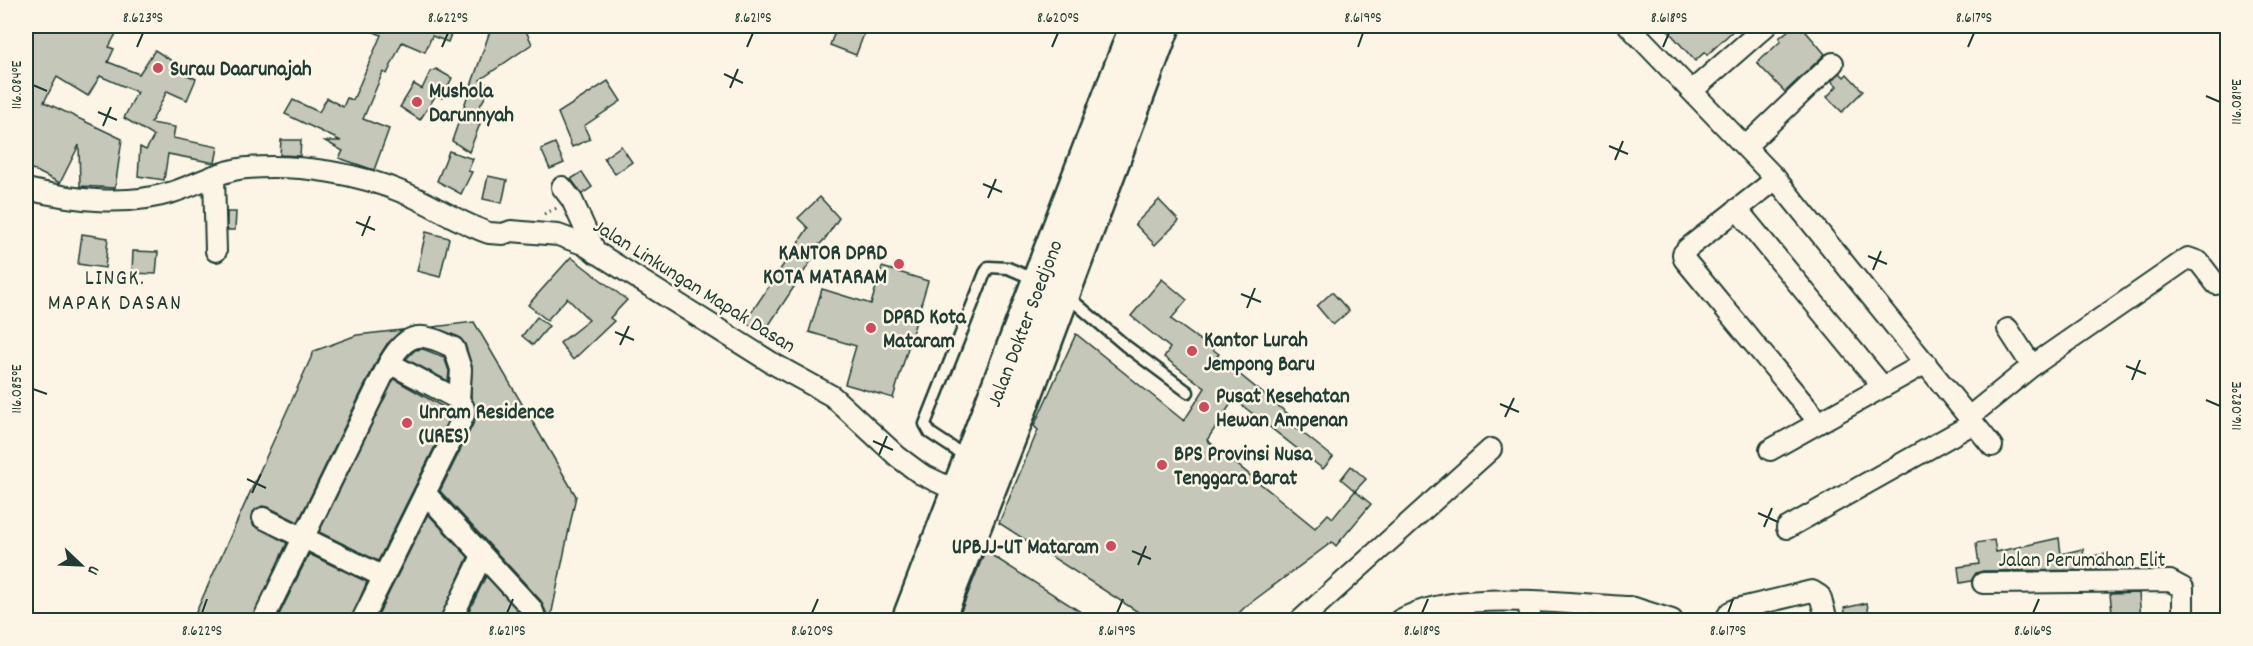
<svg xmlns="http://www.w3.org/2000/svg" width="2253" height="646" font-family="Dekko,sans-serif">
  <rect width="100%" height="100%" fill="#fcf5e5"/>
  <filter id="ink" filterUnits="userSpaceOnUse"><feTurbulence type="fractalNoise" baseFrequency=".0167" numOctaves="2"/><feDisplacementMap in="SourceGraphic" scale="12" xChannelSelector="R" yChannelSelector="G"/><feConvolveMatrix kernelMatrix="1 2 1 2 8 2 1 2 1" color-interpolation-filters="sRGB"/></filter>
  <g filter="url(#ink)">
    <g fill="#c5c7b9" stroke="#1f3d34" stroke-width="1.5">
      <path d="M26 26H120L109 47 114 49 108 62 139 74 155 50 175 63 172 68 196 79 187 100 167 91 151 123 175 127 173 138 218 147 215 163 168 154 164 180 138 176 140 147 146 150 154 136 124 118 137 92 100 76 88 96 57 77 44 102 122 139 115 188 80 186 79 145 60 183 26 166Z"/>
      <path d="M361 26H444L453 29 448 42 432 36 425 52 402 42 387 74 383 72 363 119 389 129 374 170 339 158 343 151 325 141H341L285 114 293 100 319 112 327 98 343 107 347 98 353 100 381 35Z"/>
      <path d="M498 26H517L520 32 525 29 532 44 480 80 491 87 471 121 480 124 469 152 452 141 490 31Z"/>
      <path d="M837 26H867L856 55 830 45Z"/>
      <path d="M1664 26H1738L1707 55 1705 52 1695 61Z"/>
      <path d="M1794 26H1801L1825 54 1785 92 1757 63 1781 41 1779 38Z"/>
      <path d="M436 69 452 78 442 98 436 95 420 120 400 107 414 84 422 89 430 72Z"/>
      <path d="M1840 73 1844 77 1847 74 1863 91 1842 112 1827 97 1837 86 1832 81Z"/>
      <path d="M608 81 621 101 584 126 590 139 572 147 558 113Z"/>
      <path d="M281 140H301L300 156 280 155Z"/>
      <path d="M555 143 564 163 550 169 541 149Z"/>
      <path d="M621 146 632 162 615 174 604 158Z"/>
      <path d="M449 151 473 159 468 171 472 172 461 194 437 181Z"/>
      <path d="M582 172 592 187 582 194 571 179Z"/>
      <path d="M488 176 507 180 502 203 483 199Z"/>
      <path d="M820 197 839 218 825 239 814 250 817 252 763 334 745 322 808 228 798 218Z"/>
      <path d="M1159 200 1179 221 1155 245 1135 224Z"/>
      <path d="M227 212H236L235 230H227Z"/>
      <path d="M426 232 449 238 440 277 417 271Z"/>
      <path d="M82 234 108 238 105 268 78 264Z"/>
      <path d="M133 251 158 252 156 274 132 273Z"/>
      <path d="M571 257 627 300 610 318 614 321 573 360 560 343 589 320 567 298 547 320 528 305Z"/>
      <path d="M882 267 928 281 893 398 845 384 856 346 809 332 822 289 871 304Z"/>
      <path d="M1162 279 1187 300 1171 319 1219 354 1217 356 1298 422 1294 426 1333 457 1323 469 1234 399 1207 440 1315 528 1328 514 1333 518 1355 491 1371 504 1336 546 1332 542 1245 607 1231 621H1152L999 523 1038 430 1034 426 1076 334 1184 421 1205 388 1164 357 1170 348 1131 316Z"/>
      <path d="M1332 292 1349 311 1333 325 1317 306Z"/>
      <path d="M537 317 549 326 533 345 522 336Z"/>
      <path d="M474 322 576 496 550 621 541 601 440 491 475 420 476 408 471 397 472 366 465 344 459 337 433 327Z"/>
      <path d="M402 330 387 344 378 358 298 522 268 507 262 506 253 512V525L287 543 251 621H192L314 351 357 335Z"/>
      <path d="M423 349 444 357 449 371 448 381 406 359 415 350Z"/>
      <path d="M394 379 452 412 378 561 319 532Z"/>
      <path d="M1351 466 1366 479 1355 491 1341 479Z"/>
      <path d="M428 514 468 557 439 621H375Z"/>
      <path d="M2059 538 2061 554 2083 549 2084 557 2105 554 2106 570 1983 571 1976 573 1971 581 1960 583 1958 567 1979 564 1976 543 1994 540 1996 552Z"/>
      <path d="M985 551 1095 621H957Z"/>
      <path d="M309 554 367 582 350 621H276Z"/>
      <path d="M486 576 522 615 523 621H464Z"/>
      <path d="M2139 593 2141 621H2113L2110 594Z"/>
      <path d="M1867 603 1870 621H1847L1844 608Z"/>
    </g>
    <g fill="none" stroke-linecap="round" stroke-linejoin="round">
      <defs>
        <g id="lane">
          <path d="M1066 295 1126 346 1188 392"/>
          <path d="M968 458 930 433 925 424 985 273 989 267 1008 268 1036 280"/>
        </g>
        <g id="street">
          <path d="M1629 26 1776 179 1992 446"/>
          <path d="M1693 90 1766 26"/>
          <path d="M1746 146 1833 63"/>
          <path d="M214 176 216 251"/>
          <path d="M1776 179 1688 248 1683 254 1684 259 1818 421"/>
          <path d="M562 187 572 200 596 253"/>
          <path d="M26 189C74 200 125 207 173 192 198 184 221 170 247 168 301 164 358 173 407 194 435 206 460 223 489 233L503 234 511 231 558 235 583 244 772 363 832 396 898 457 921 474 959 492"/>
          <path d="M1737 209 1883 387"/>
          <path d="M2008 329 2032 366"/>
          <path d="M389 363C408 330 422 332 454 348L461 369 459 400"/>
          <path d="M1969 417 2032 366 2188 258 2199 262 2216 284"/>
          <path d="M1770 450 1926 363"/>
          <path d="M425 493 532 609 536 620"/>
          <path d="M263 518 384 577"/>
          <path d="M1787 528 1974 423"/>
          <path d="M1983 583 2170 581 2183 588V620"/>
          <path d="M1528 602 1531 620"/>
          <path d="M1634 608 1672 620"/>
          <path d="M263 620 389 363 459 400 464 408V415L362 620"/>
          <path d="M451 620 482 556"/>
          <path d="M1301 620 1491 449"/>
          <path d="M1400 620C1456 588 1564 604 1629 607L1634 608 1635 620"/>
          <path d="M1725 620 1730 612 1737 609 1812 591 1820 596 1827 620"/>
        </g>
        <g id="highway">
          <path d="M909 620 1137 26"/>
          <path d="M937 620 1011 432 1163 26"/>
        </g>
      </defs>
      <use href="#lane" stroke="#1f3d34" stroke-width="15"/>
      <use href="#street" stroke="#1f3d34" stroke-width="24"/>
      <use href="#highway" stroke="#1f3d34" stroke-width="38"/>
      <path stroke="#1f3d34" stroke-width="3" stroke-dasharray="1.5 4.5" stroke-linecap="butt" d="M544 214 557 208"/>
      <use href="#lane" stroke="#fcf5e5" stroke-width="10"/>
      <use href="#street" stroke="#fcf5e5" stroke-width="20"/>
      <use href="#highway" stroke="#fcf5e5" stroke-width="33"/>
    </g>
  </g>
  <path fill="none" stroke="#1f3d34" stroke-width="2" d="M137 47 143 33M442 47 448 33M747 47 753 33M1052 47 1058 33M1358 47 1363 33M1663 47 1669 33M1968 47 1974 33M724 74 743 83M33 85 47 91M730 88 738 69M2206 96 2220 102M98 112 117 120M103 126 111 107M1609 146 1628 154M1615 160 1623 141M983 184 1002 192M988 198 996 179M356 222 375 230M362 236 370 216M1868 256 1887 264M1873 270 1881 251M1241 294 1261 302M1247 308 1255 288M615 332 634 340M620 345 629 326M2126 366 2146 374M2132 380 2140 360M33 389 47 394M2206 400 2220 406M1500 404 1519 412M1505 417 1514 398M873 441 893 450M879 455 887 436M247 479 266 488M252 493 261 474M1758 513 1778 522M1764 527 1772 508M1132 551 1151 559M1138 565 1146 546M202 613 207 599M507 613 513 599M812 613 818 599M1117 613 1123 599M1422 613 1428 599M1728 613 1733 599M2033 613 2039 599"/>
  <g fill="#d1495b" stroke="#fcf5e5" stroke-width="2">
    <circle cx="158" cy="68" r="6"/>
    <circle cx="417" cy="102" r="6"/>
    <circle cx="899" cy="264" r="6"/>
    <circle cx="871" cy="328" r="6"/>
    <circle cx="1192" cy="351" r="6"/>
    <circle cx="1204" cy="407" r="6"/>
    <circle cx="407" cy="423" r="6"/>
    <circle cx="1162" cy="465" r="6"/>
    <circle cx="1111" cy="546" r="6"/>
  </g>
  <g text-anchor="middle" stroke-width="5" stroke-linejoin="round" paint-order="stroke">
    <g font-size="21" font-weight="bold" fill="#1f3d34" stroke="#fcf5e5" text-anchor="start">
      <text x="170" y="75">Surau Daarunajah</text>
      <text x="429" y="97">Mushola<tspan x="429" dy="24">Darunnyah</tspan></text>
      <text x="887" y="259" text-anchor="end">KANTOR DPRD<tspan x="887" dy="24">KOTA MATARAM</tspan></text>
      <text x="883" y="323">DPRD Kota<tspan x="883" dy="24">Mataram</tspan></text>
      <text x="1204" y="346">Kantor Lurah<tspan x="1204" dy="24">Jempong Baru</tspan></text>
      <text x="1216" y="402">Pusat Kesehatan<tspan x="1216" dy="24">Hewan Ampenan</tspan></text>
      <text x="419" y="418">Unram Residence<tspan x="419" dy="24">(URES)</tspan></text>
      <text x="1174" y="460">BPS Provinsi Nusa<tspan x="1174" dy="24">Tenggara Barat</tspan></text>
      <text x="1099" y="553" text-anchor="end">UPBJJ-UT Mataram</text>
    </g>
    <g font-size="21" fill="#1f3d34" stroke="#fcf5e5">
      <text transform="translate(695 285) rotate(32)" y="7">Jalan Linkungan Mapak Dasan</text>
      <text transform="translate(1024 323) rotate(-69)" y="7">Jalan Dokter Soedjono</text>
      <text x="2082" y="566">Jalan Perumahan Elit</text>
    </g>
    <g font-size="22" letter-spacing="1.5" fill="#1f3d34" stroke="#fcf5e5">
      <text x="115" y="284">LINGK.<tspan x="115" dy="25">MAPAK DASAN</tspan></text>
    </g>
  </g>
  <rect width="2253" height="646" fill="none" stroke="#fcf5e5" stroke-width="66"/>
  <g transform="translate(81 565) rotate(113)" stroke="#fcf5e5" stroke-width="4.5" paint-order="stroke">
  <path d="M0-4.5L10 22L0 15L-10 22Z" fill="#1f3d34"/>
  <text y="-9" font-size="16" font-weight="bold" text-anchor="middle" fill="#1f3d34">U</text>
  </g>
  <rect x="33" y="33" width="2187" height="580" fill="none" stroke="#1f3d34" stroke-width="2"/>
  <g font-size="15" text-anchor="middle" fill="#1f3d34">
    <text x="143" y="22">8.623°S</text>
    <text x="448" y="22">8.622°S</text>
    <text x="753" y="22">8.621°S</text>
    <text x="1058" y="22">8.620°S</text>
    <text x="1363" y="22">8.619°S</text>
    <text x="1669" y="22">8.618°S</text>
    <text x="1974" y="22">8.617°S</text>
    <text transform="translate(16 85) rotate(-90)" y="5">116.084°E</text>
    <text transform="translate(2236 102) rotate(-90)" y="5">116.081°E</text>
    <text transform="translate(16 389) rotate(-90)" y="5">116.085°E</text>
    <text transform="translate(2236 406) rotate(-90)" y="5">116.082°E</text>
    <text x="202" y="635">8.622°S</text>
    <text x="507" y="635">8.621°S</text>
    <text x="812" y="635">8.620°S</text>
    <text x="1117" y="635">8.619°S</text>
    <text x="1422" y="635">8.618°S</text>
    <text x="1728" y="635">8.617°S</text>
    <text x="2033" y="635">8.616°S</text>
  </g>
</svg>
